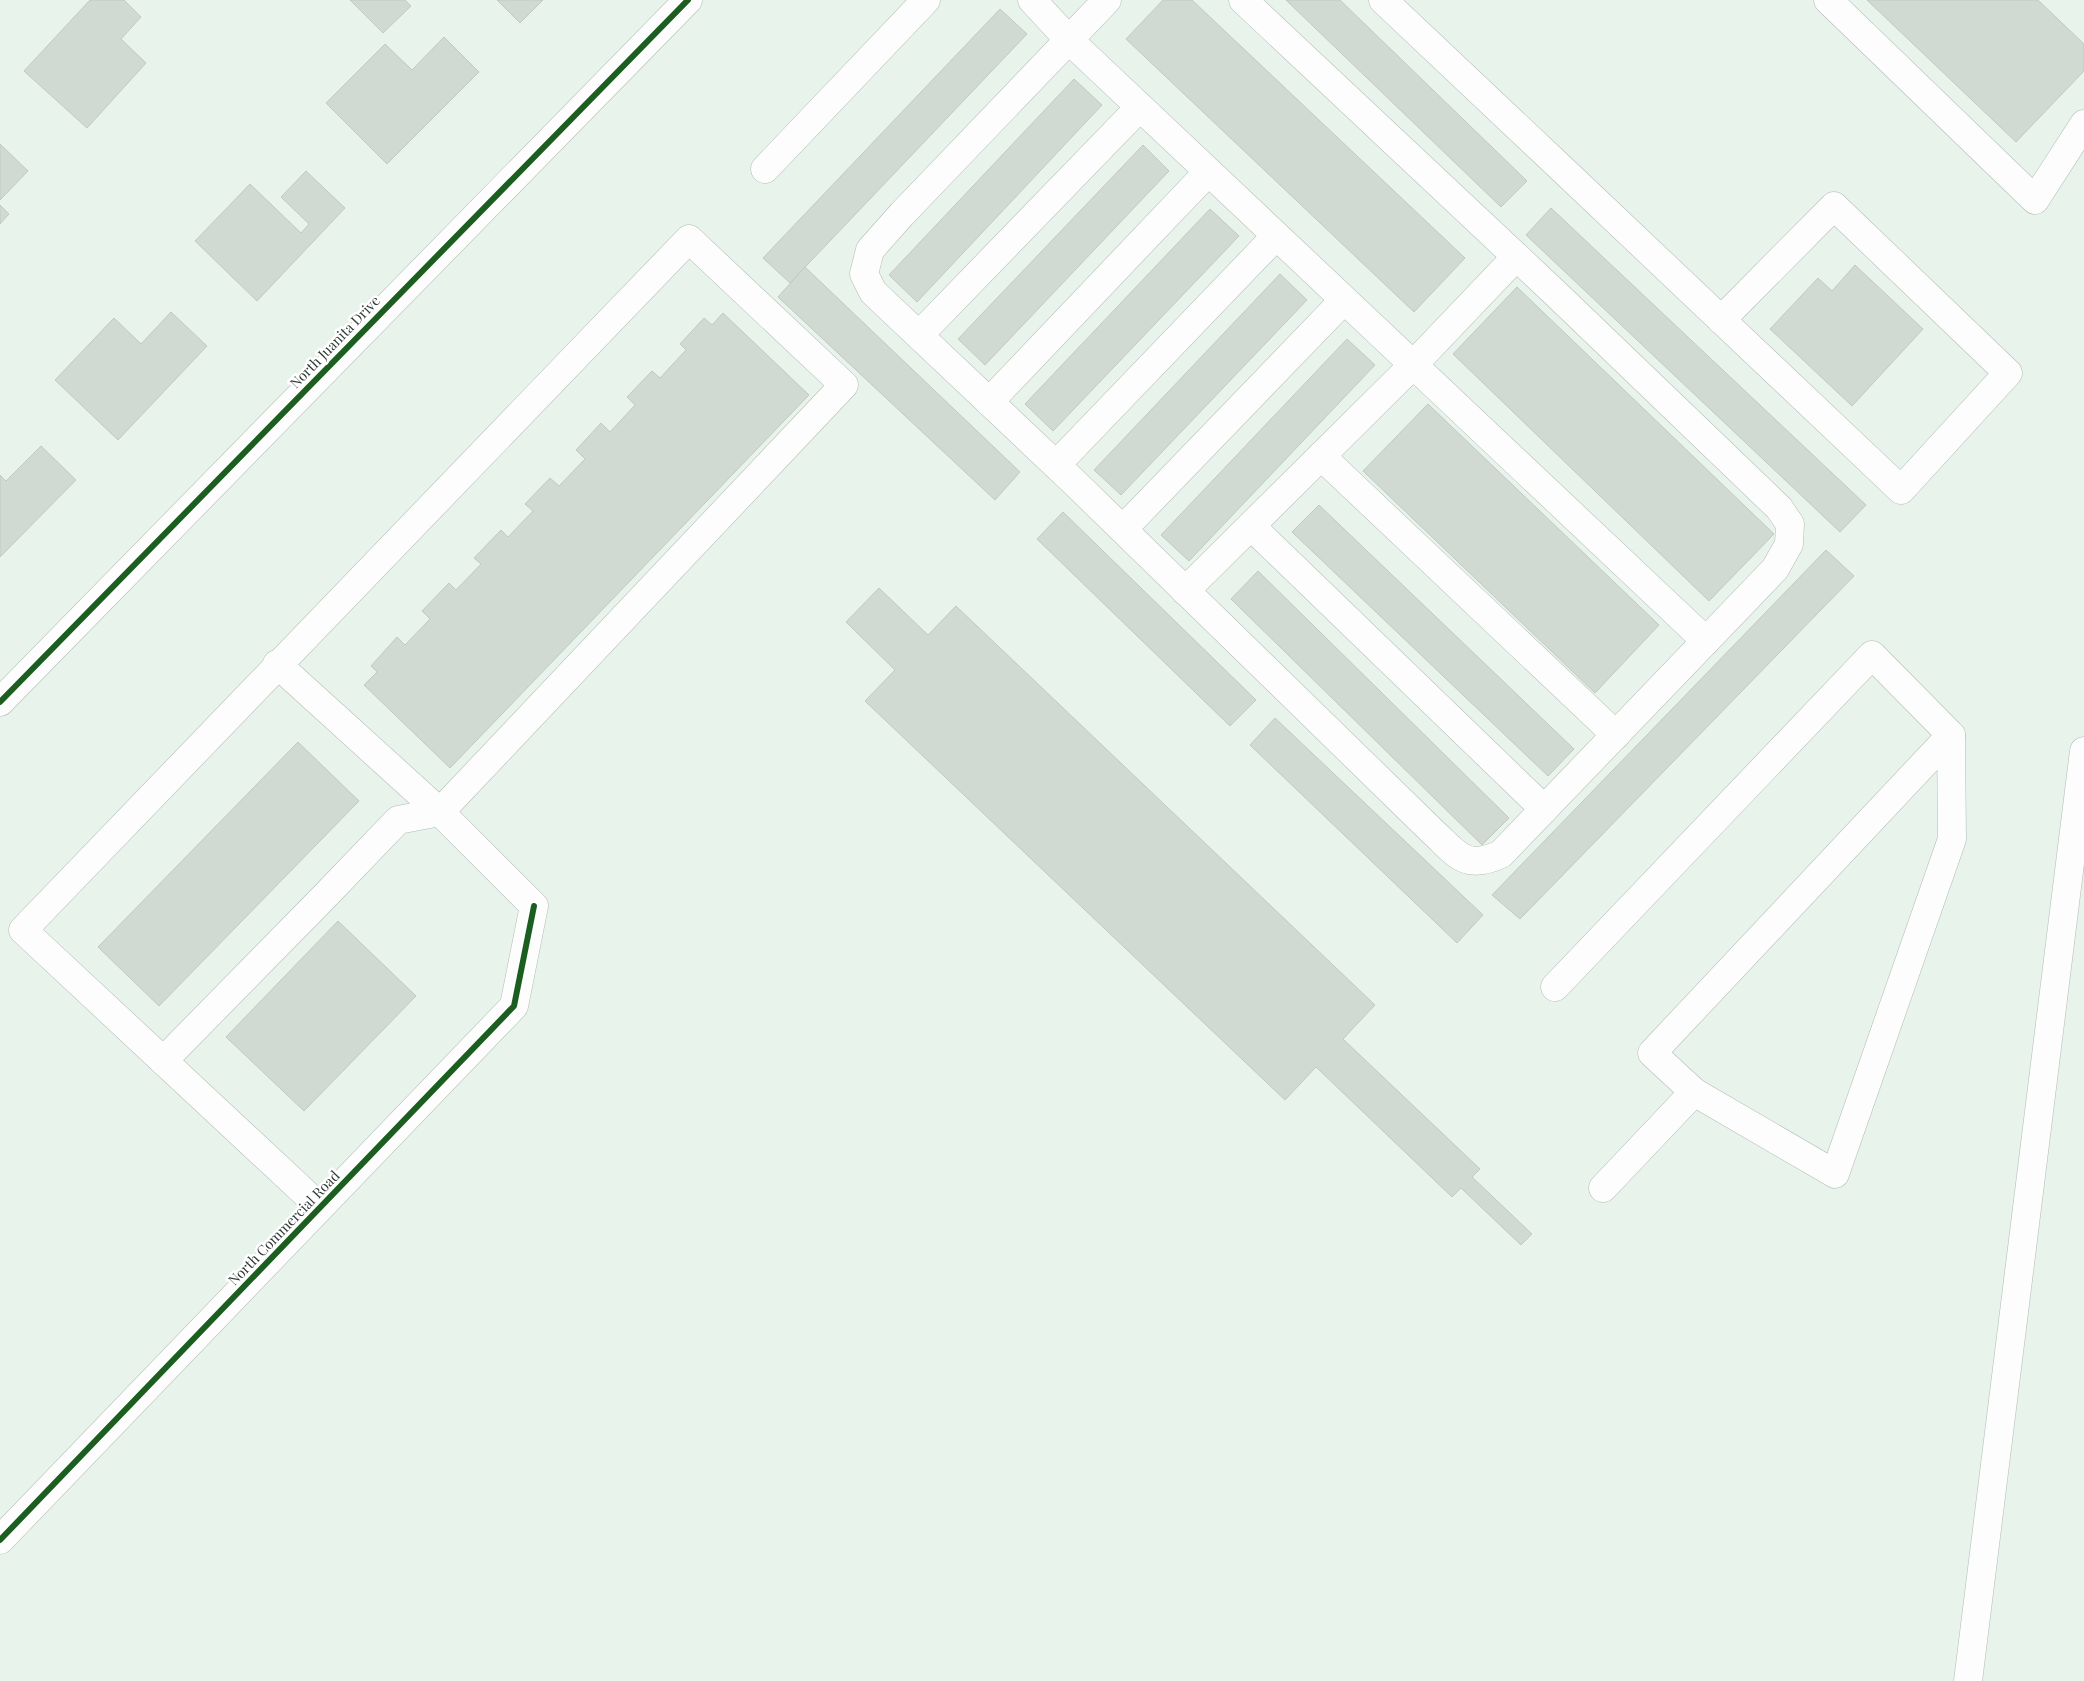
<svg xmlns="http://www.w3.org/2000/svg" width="2084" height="1681" font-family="'Playfair Display',serif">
  <rect width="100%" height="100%" fill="#e8f3eb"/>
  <g fill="#d0d9d2" stroke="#c0c9c3">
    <path d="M90 0H124L141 17 121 39 146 63 87 128 24 71Z"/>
    <path d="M350 0H405L411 6 383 33Z"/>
    <path d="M497 0H543L520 23Z"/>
    <path d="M1163 0H1192L1465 258 1414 312 1126 39Z"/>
    <path d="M1286 0H1340L1527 181 1501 207Z"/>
    <path d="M1867 0H2038L2084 44V71L2016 142Z"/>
    <path d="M1000 9 1027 34 790 283 763 258Z"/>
    <path d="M444 37 479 72 387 164 326 103 385 44 412 70Z"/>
    <path d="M1074 79 1102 105 917 302 889 275Z"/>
    <path d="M0 144 28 171 0 200Z"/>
    <path d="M1143 145 1169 171 985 365 958 339Z"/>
    <path d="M306 171 345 208 257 301 195 241 250 184 301 233 309 224 281 197Z"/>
    <path d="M0 205 9 214 0 224Z"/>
    <path d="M1551 208 1866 505 1840 532 1526 235Z"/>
    <path d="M1210 209 1239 236 1053 431 1025 404Z"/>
    <path d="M1855 265 1923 329 1852 406 1770 329 1818 278 1832 291Z"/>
    <path d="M805 267 1020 472 995 500 778 297Z"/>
    <path d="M1280 274 1307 300 1121 495 1094 470Z"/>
    <path d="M1517 287 1774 534 1709 601 1453 354Z"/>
    <path d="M171 312 207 346 118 440 55 380 114 318 141 344Z"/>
    <path d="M723 313 809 395 450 768 364 685 377 672 371 666 397 637 405 645 430 619 422 611 449 583 456 590 481 564 474 558 501 530 508 537 533 511 525 504 550 478 559 486 585 459 576 450 601 423 610 432 635 405 627 397 652 371 660 378 686 350 680 344 704 318 712 325Z"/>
    <path d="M1347 339 1375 365 1189 561 1161 535Z"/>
    <path d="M1428 404 1659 625 1595 693 1363 471Z"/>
    <path d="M41 446 76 480 0 557V475L6 481Z"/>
    <path d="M1319 505 1574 749 1548 776 1292 532Z"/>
    <path d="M1063 512 1256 700 1230 726 1037 539Z"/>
    <path d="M1826 550 1854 576 1520 919 1492 895Z"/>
    <path d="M1258 571 1509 818 1482 845 1231 599Z"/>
    <path d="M879 588 928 635 956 606 1375 1005 1343 1039 1480 1169 1472 1177 1532 1234 1521 1245 1461 1188 1452 1197 1316 1067 1285 1100 865 701 895 670 846 622Z"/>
    <path d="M1275 718 1483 915 1457 943 1250 745Z"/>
    <path d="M298 742 359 801 159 1006 98 947Z"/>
    <path d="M338 921 416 996 304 1111 226 1037Z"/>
  </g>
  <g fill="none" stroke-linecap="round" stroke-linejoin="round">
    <defs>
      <g id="minor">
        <path d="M1032 0 1069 40 1706 641"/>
        <path d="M1107 0 902 214 870 250 864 274 873 292 1074 482 1432 831C1457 854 1465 871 1501 854L1775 569 1789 544 1790 524 1779 508 1553 291 1243 0"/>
        <path d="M1383 0C1556 163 1729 327 1901 490L2008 373 1834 206 1721 320"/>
        <path d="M1828 0 2035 200 2084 124"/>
        <path d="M765 169 926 0"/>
        <path d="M919 335 1140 107"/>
        <path d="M989 402 1208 172"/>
        <path d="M1321 456 1616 735"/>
        <path d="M1056 465 1276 236"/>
        <path d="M1251 526 1544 809"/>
        <path d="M1123 529 1344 300"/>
        <path d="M1185 591 1413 365 1516 257"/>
        <path d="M277 664 440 812"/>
        <path d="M0 702 688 0"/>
        <path d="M1555 987 1872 655 1951 735 1952 839 1835 1174 1694 1092 1603 1188"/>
        <path d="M163 1061 325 896 398 820 440 812"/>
        <path d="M1694 1092 1652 1053 1951 735"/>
        <path d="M0 1540 514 1006 534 906 440 812 844 385 689 239 23 930 320 1207"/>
        <path d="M1968 1681 2084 751"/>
      </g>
    </defs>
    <use href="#minor" stroke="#b2bab5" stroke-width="29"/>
    <use href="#minor" stroke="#fcfdfc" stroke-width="28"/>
    <defs>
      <g id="cycleway">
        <path d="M0 702 688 0"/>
        <path d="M0 1540 514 1006 534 906"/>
      </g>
    </defs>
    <use href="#cycleway" stroke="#fff" stroke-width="9"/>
    <use href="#cycleway" stroke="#1b5e20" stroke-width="6"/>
  </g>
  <g text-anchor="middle" stroke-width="5" stroke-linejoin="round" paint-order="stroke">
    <g font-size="14" fill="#303933" stroke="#fff">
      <text transform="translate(335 342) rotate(-46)" y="5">North Juanita Drive</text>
      <text transform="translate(284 1228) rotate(-46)" y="5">North Commercial Road</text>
    </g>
  </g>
</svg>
